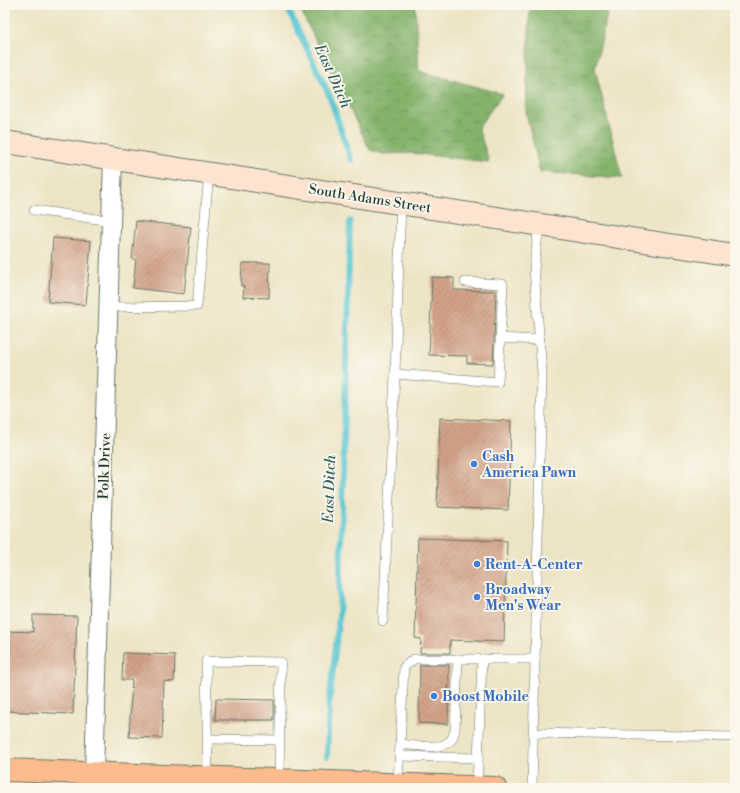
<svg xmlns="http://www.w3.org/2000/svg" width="740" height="793" font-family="'Libre Bodoni',serif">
  <defs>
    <pattern id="forest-crowns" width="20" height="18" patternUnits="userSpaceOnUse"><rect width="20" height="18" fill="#85b36c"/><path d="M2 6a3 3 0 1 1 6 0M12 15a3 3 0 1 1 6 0" fill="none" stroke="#6c935a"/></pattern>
    <pattern id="building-hatch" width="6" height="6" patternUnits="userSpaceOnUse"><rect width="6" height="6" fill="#d3a389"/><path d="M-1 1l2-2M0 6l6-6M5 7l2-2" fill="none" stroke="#ab8671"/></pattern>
  </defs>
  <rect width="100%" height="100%" fill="#fbf7ec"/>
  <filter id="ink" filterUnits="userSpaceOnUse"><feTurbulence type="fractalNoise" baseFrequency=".025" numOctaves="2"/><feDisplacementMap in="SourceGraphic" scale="8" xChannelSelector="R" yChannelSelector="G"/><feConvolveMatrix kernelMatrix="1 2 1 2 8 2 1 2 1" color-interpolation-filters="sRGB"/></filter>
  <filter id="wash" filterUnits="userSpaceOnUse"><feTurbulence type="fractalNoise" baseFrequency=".012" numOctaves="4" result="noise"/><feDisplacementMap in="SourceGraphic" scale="16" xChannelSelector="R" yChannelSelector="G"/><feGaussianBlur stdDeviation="0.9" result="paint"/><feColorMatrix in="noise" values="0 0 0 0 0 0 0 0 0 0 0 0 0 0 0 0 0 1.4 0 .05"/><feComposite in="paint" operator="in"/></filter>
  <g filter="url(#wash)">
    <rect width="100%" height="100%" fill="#ede4c5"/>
    <g fill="url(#forest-crowns)" stroke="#527850">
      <path d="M298 5H415L419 71 503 94 478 127 489 162 410 153 383 154 370 150Z"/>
      <path d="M530 5H609L595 69 622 178 540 172 526 112Z"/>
    </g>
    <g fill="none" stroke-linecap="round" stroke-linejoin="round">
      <g stroke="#5bc7d3" stroke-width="6">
        <path d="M286 5 330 97 351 160"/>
        <path d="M327 757 329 704 339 617 350 221"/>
      </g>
    </g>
    <g id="blocks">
      <g fill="url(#building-hatch)">
        <path d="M136 221 191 227 184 294 133 288 136 259H132Z"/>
        <path d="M53 238 91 241 86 305 48 302Z"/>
        <path d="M242 263H270L269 298 243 297 244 286H241Z"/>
        <path d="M432 277 454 278V290L496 291 493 364 467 363V356L429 355Z"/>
        <path d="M440 418 511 421 508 510 437 507Z"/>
        <path d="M418 538 507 541 504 642 450 640V653H420L421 639 415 638Z"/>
        <path d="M33 615 77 616 73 714 5 711V631L33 632Z"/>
        <path d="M123 653 175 655 174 682 164 681 162 738 129 737 132 680H122Z"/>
        <path d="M420 665H449L448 724 419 723Z"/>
        <path d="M216 699 274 700V720H215Z"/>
      </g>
    </g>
  </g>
  <g filter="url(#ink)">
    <use href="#blocks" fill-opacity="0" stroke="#677767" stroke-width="1"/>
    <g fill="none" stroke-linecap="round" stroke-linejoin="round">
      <defs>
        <g id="lane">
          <path d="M34 210 111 221"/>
          <path d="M109 307 197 306 209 173"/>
          <path d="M500 338 540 340"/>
          <path d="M395 374 498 382 503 284 465 282"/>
          <path d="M383 621 395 374 401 202"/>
          <path d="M533 733 735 737"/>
          <path d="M208 739 279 740"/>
          <path d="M400 744C412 745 437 750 447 743 452 741 454 735 455 730L458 659"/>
          <path d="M399 756 478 758"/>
          <path d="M208 777 206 661 281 662 279 780"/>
          <path d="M398 784 404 667 414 659H535"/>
          <path d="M477 787 482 659"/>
          <path d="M532 788 542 373 534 269 539 224"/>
        </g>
        <path id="street" d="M94 773 113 158"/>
        <path id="secondary" d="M5 142 735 255"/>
        <path id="primary" d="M5 770 495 788"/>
      </defs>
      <use href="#lane" stroke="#677767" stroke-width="10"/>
      <use href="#street" stroke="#677767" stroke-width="20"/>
      <use href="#secondary" stroke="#677767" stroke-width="24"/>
      <use href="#primary" stroke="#677767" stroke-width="24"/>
      <use href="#lane" stroke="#fff" stroke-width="9"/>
      <use href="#street" stroke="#fff" stroke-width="18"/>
      <use href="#secondary" stroke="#fde4d1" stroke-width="22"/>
      <use href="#primary" stroke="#fbbb8d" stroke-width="22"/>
    </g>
  </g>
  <g fill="#3f7fe0" stroke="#fbf7ec" stroke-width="1.5">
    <circle cx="474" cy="464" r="4"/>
    <circle cx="477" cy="564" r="4"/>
    <circle cx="477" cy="597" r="4"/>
    <circle cx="434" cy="696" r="4"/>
  </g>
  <g text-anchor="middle" stroke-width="3.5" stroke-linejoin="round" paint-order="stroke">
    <g font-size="14" fill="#1f3d34" stroke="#fbf7ec">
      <text transform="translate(370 198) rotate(9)" y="5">South Adams Street</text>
      <text transform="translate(104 466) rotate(-88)" y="5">Polk Drive</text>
    </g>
    <g font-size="14" font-weight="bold" fill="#366cbe" stroke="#fbf7ec" text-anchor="start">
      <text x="482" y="461">Cash<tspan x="482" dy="16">America Pawn</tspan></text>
      <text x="485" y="569">Rent-A-Center</text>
      <text x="485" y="594">Broadway<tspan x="485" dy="16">Men's Wear</tspan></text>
      <text x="442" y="701">Boost Mobile</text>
    </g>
    <g font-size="15" font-style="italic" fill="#2e605c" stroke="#fbf7ec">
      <text transform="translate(333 76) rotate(66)" y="5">East Ditch</text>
      <text transform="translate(329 489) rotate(-88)" y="5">East Ditch</text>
    </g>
  </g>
  <rect width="740" height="793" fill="none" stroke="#fbf7ec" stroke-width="20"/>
</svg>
